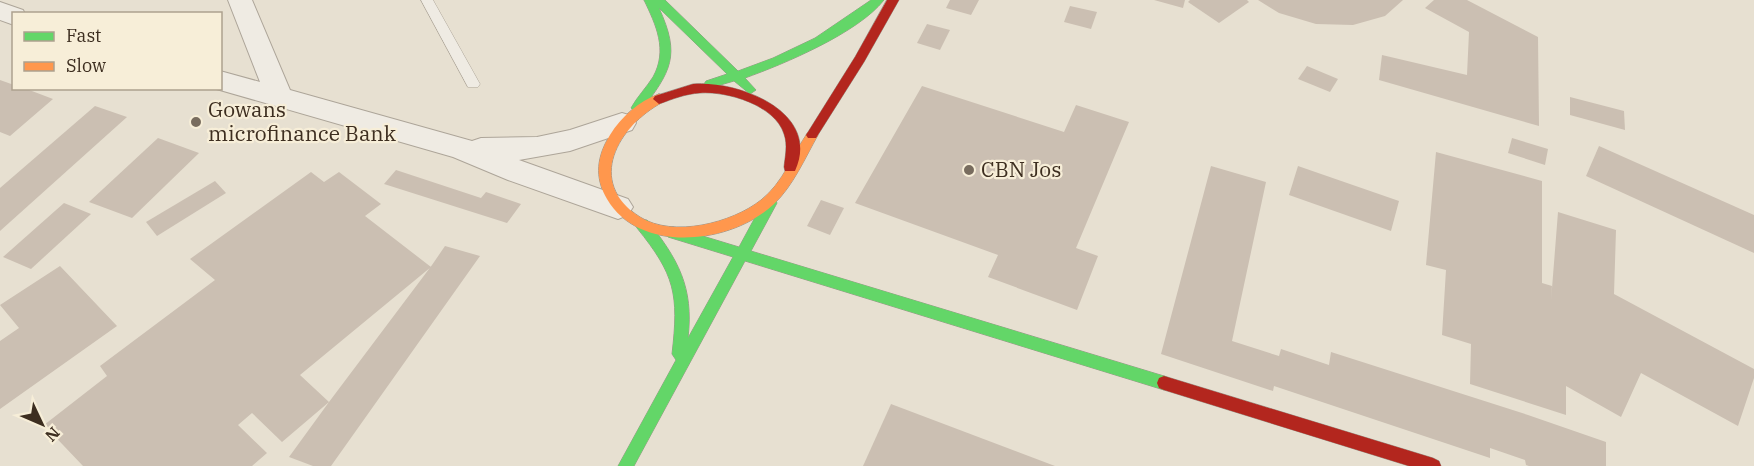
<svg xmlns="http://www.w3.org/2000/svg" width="1754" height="466" font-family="'IBM Plex Serif',serif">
  <rect width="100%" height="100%" fill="#e7e0d1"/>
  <g fill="#cbbfb2">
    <path d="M950 0H979L971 15 946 8Z"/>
    <path d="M1154 0H1185L1183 8Z"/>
    <path d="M1190 0H1247L1249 2 1219 23 1188 2Z"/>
    <path d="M1258 0H1403L1385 16 1353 25 1316 24 1279 13Z"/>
    <path d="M1434 0H1467L1538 37 1539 126 1379 80 1382 55 1467 75 1469 32 1425 8Z"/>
    <path d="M1070 6 1097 12 1091 29 1064 22Z"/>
    <path d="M927 24 950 30 940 50 917 43Z"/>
    <path d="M1307 66 1338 79 1330 92 1298 79Z"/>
    <path d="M0 80 14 85V88H24L53 99 10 136 0 132Z"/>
    <path d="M922 86 1064 132 1076 105 1129 122 1076 248 1098 256 1077 310 988 277 998 255 855 203Z"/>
    <path d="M1570 97 1624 111 1625 130 1570 115Z"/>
    <path d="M95 106 127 117 0 231V188Z"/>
    <path d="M158 138 199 153 132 218 89 202Z"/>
    <path d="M1512 138 1548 149 1545 165 1508 153Z"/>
    <path d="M1599 146 1754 215V253L1586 176Z"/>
    <path d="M1436 152 1542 181V283L1552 286 1551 301 1558 212 1616 230 1614 294 1754 369V378L1738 426 1641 373 1621 417 1566 386V415L1470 384 1471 344 1442 335 1446 270 1426 265Z"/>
    <path d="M1211 166 1266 182 1232 341 1279 356 1281 349 1329 365 1331 352 1528 415 1606 442V466H1529L1526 465 1525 460 1490 448V458L1274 386 1273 391 1161 354Z"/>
    <path d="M1298 166 1399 201 1391 231 1289 195Z"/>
    <path d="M396 170 481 198 486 192 521 204 507 223 384 184Z"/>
    <path d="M311 172 324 182 339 172 381 204 365 216 431 267 300 375 329 402 432 265 445 246 480 256 331 466H313L289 457 329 402 282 442 252 413 238 425 267 453 252 466H83L44 425 107 376 100 366 215 280 190 259Z"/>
    <path d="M215 181 226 193 157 236 146 222Z"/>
    <path d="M821 200 844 208 830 235 807 226Z"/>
    <path d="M64 203 91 214 31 269 3 257Z"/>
    <path d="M60 266 117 326 0 409V341L19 328 0 305Z"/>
    <path d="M891 404 1055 466H863Z"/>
  </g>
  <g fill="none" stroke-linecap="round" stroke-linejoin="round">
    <defs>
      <path id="lane" d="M421 0H433L480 84 478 87H468Z"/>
      <g id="street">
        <path d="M228 0H252L290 90 472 141 481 138 537 137 570 130 622 113 632 116 636 123 632 130 570 151 519 160 628 199 633 207 628 215 618 219 508 180 453 157 213 88H220V71L260 82Z"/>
        <path d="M0 2 23 10 25 14H14V25L0 20Z"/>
      </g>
      <g id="fast">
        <path d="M644 0H665L738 71 773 58 815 38 871 0H884C858 33 784 64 745 78L756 90 750 94 734 81 710 88 706 87 704 84 706 81 727 74 659 8C681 56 671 71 641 111L637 113 631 108C637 97 646 88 653 77 668 50 656 25 644 0Z"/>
        <path d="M770 198 775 199 777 203 751 251 1164 376 1169 378 1171 383 1169 388 1164 390 745 261 634 466H618L676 360 672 354C679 294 675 275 637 228L635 224 637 220H647C678 259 694 287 688 338L733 257 668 237 666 233 668 229 673 227 739 247 765 199Z"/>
      </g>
      <path id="slow" d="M659 94 663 96 665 99 663 102C618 126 585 182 640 217 673 238 732 223 761 200 783 183 793 154 808 132L812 130 818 135C805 158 793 186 774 204 732 244 640 255 607 199 594 177 597 156 610 135 621 117 639 101 659 94Z"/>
      <g id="jam">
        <path d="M887 0H899L864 62 816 138H808L806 135 808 132 855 57Z"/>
        <path d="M693 84C738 80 822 112 795 171H785L784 167C785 157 788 145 784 134 775 105 727 91 700 93 685 94 673 99 659 104L653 99 655 96Z"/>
        <path d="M1164 376 1433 458 1439 461 1441 466H1409L1164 390 1159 388 1157 383 1159 378Z"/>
      </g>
    </defs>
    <use href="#lane" stroke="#ada599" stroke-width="1"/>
    <use href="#street" stroke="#ada599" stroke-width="2"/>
    <use href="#fast" stroke="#9c958a" stroke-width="1"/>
    <use href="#slow" stroke="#9c958a" stroke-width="1"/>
    <use href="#jam" stroke="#9c958a" stroke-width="1"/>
    <use href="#lane" fill="#efebe3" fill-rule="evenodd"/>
    <use href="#street" fill="#efebe3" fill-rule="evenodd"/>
    <use href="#fast" fill="#63d668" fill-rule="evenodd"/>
    <use href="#slow" fill="#ff974d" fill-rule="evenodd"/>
    <use href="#jam" fill="#b3261e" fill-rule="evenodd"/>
  </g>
  <g fill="#786c5e" stroke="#f7eed8" stroke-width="2">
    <circle cx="196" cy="122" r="6"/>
    <circle cx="969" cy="170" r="6"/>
  </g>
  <g text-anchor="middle" stroke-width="4.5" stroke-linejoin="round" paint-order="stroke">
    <g font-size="21" fill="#3d2e20" stroke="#f7eed8" text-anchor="start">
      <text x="208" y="117">Gowans<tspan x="208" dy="24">microfinance Bank</tspan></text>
      <text x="981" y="177">CBN Jos</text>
    </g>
  </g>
  <rect x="12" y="12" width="210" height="78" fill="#f7eed8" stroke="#ada18e" stroke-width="1.5"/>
  <rect x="24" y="32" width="30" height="9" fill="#63d668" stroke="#ada18e" stroke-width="1.5"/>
  <text x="66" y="42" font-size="18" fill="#3d2e20">Fast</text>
  <rect x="24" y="62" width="30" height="9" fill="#ff974d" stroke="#ada18e" stroke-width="1.5"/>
  <text x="66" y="72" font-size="18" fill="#3d2e20">Slow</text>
  <g transform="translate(42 424) rotate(134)" stroke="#f7eed8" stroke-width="4.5" paint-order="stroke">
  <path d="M0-4.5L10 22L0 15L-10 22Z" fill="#3d2e20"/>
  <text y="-9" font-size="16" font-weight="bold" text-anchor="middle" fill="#3d2e20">N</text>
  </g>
</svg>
